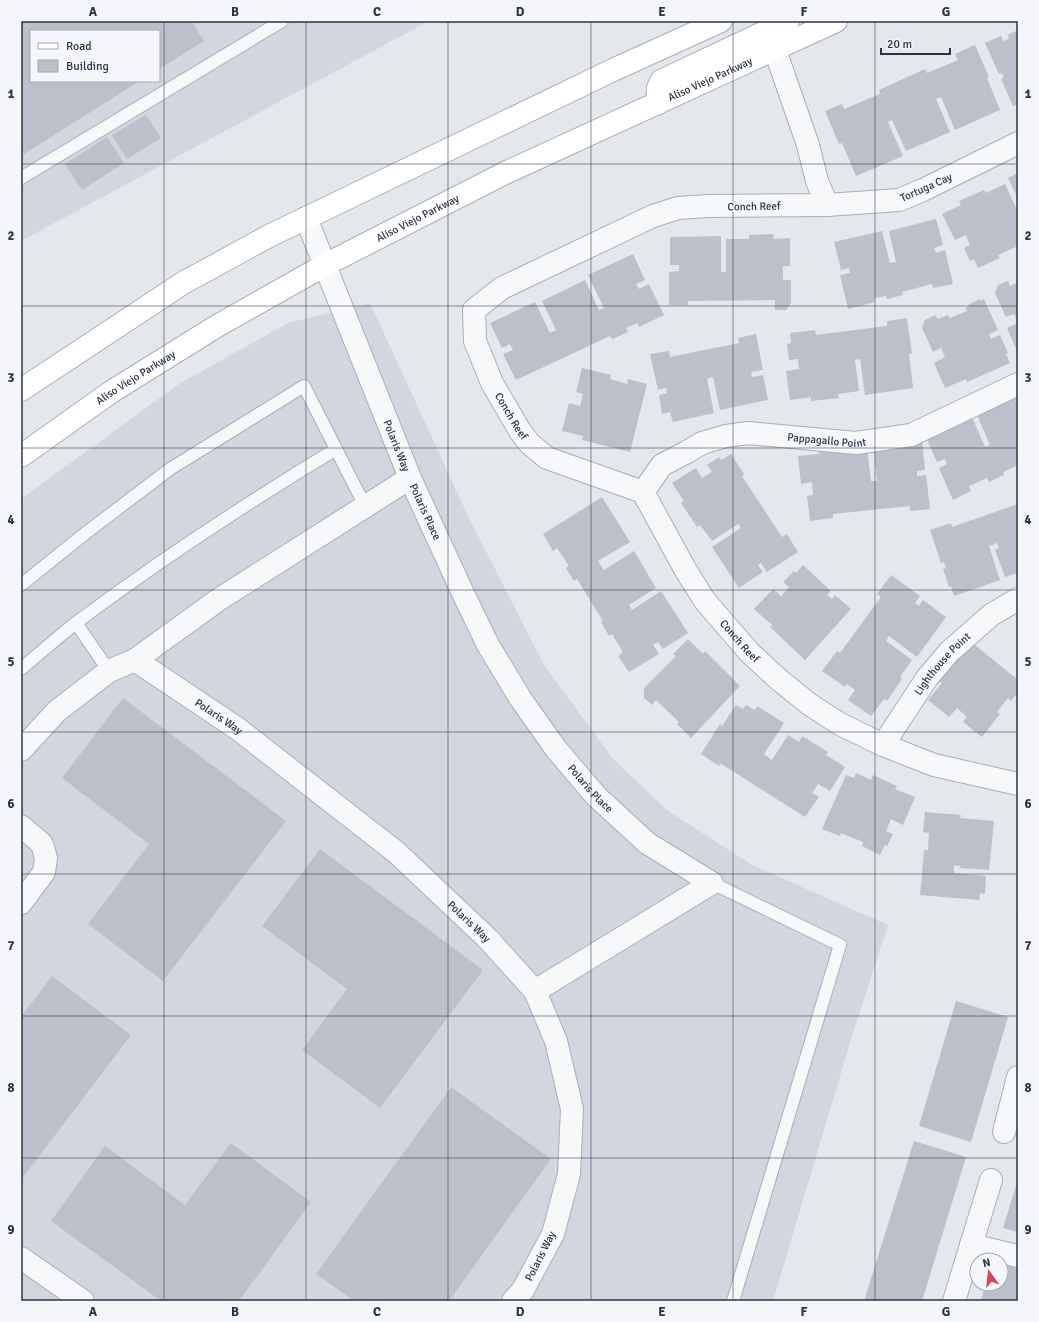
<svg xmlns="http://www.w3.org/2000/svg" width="1039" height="1322" font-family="Signika,sans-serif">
  <rect width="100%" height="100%" fill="#e4e7ec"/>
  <g fill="#d2d6de" fill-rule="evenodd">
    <path d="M21 21H429L21 241ZM31 31H159V81H31Z"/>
    <path d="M370 303 468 516 544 665 613 759 667 810 752 865 888 925 852 1036 773 1301H21V499L179 384 288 323Z"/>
  </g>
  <g fill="#bbc0ca">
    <path d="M21 21H191L204 41 159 69V31H31V81H140L24 154 21 150Z"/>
    <path d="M1018 30V104L1013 106 1001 79 1004 77 1002 73 999 74 985 43 1001 36 1003 41 1009 39 1008 35Z"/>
    <path d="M975 45 989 77 987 78 1000 110 955 130 941 97 936 99 950 132 906 151 892 120 888 122 903 156 856 176 842 143 839 144 825 111 842 104 844 109 880 94 879 90 925 69 927 73 958 60 955 54Z"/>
    <path d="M146 115 161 138 127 159 112 135Z"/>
    <path d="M107 137 124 163 82 190 65 164Z"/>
    <path d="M1018 173V199L1008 178Z"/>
    <path d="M1005 184 1018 212V246L998 255 1000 258 978 268 974 259 970 261 964 248 970 245 966 235 955 240 942 214 961 205 959 201 984 190 986 193Z"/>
    <path d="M936 219 943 245 934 248 936 253 945 250 953 284 933 288 932 284 902 292 903 295 887 299 886 296 874 298 875 302 848 309 840 275 850 273 849 268 841 270 834 242 882 231 890 263 896 262 889 231Z"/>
    <path d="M773 234 774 239 790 238V266H783V280H791V303L786 310H775V300L688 301V305H669V272L679 271V265H670V237L721 236V272H726V239H749V235Z"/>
    <path d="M633 254 645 280 636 284 639 289 649 284 664 315 639 327 637 323 626 328 628 332 612 339 610 336 516 380 503 354 513 350 510 344 502 348 490 323 535 302 550 333 556 330 542 301 585 280 599 310 604 308 588 275Z"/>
    <path d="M1008 281 1010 286 1018 282V322L1014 314 1006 317 995 293 998 285Z"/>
    <path d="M980 299 981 301 984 299 998 330 989 334 991 339 1000 335 1008 353 1006 354 1010 363 967 382 966 379 945 388 934 363 945 357 941 348 933 352 922 328 925 320 935 315 938 319 948 315 950 318 967 311 965 308 969 306 968 305Z"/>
    <path d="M907 318 912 354H909L913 388 865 395 860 359 855 360 859 391 838 394 839 398 811 401V397L790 400 786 371 799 369 798 359 789 360 787 344 791 343 790 333 815 330 816 335 887 326V321Z"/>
    <path d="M1018 323V353L1007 328Z"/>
    <path d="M756 334 763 370 751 372 752 377 763 375 768 400 720 410 713 377 707 379 714 413 673 422 670 412 662 414 659 395 667 393 666 388 658 390 650 354 669 351 670 357 739 343 738 338Z"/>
    <path d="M582 368 611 375 610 379 627 384 628 379 647 384 630 452 582 440 583 436 562 431 569 403 580 406 583 394 576 392Z"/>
    <path d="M1018 391V465L1003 472 1004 475 989 482 987 478 969 486 971 491 953 500 939 468 947 464 945 459 937 462 925 435 971 415 985 447 990 445 977 415Z"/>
    <path d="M922 440 925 470 917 471V476L926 475 930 509 910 511V506L833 514V518L810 521 807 496 813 495 812 482 801 484 798 456 819 454V449H867L871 481H877L873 445Z"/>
    <path d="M731 454 744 474 742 476 782 537 787 534 798 552 767 572 761 563 758 565 763 572 739 588 712 547 741 528 738 524 712 541 700 525 697 527 681 503 684 501 672 483 696 468 702 478 712 472 707 465 719 457 721 460Z"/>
    <path d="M602 497 630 542 598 561 604 570 634 551 656 588 629 605 632 610 661 591 688 633 663 649 658 642 653 645 659 654 629 672 618 656 623 652 612 634 609 636 601 622 603 621 577 579 574 581 566 568 569 566 557 548 553 551 543 534Z"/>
    <path d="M1018 504V573L1005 577 995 550 999 548 997 543 989 546 1000 580 954 596 951 586 949 587 943 569 946 568 944 562 941 563 930 530 951 523 952 527Z"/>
    <path d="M803 565 831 591 827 595 832 599 835 595 851 609 805 660 770 627 772 625 754 609 773 589 781 596 789 587 783 582 794 571 796 573Z"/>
    <path d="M891 575 920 596 915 603 919 606 923 600 946 617 917 657 889 636 886 641 912 660 900 677 902 679 887 701 884 699 871 716 848 700 855 690 847 684 845 687 822 671 837 651 840 653 881 597 877 594Z"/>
    <path d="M688 639 703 654 705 651 740 686 691 738 677 724 679 722 656 700 652 705 644 698V688L676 656 673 654Z"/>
    <path d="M970 641 1018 680V692L1011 701 1008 698 997 712 1000 714 982 737 963 722 967 717 957 708 949 717 928 700 942 683 938 681Z"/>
    <path d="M123 698 286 821 163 981 88 924 149 844 62 778Z"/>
    <path d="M736 705 743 709 746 705 755 710 757 706 784 723 764 754 772 760 788 735 799 742 802 736 828 752 826 755 845 767 830 791 818 784 812 793 819 797 805 817 720 763 719 766 701 754 720 724 722 726Z"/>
    <path d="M856 773 871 780 873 775 897 786 895 789 915 797 903 825 891 819 886 831 893 834 887 846 885 845 880 855 862 846 863 842 841 833 840 836 822 829 846 775 854 778Z"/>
    <path d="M925 812 961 815 960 818 994 821 989 870 960 868 961 866 954 865V873L986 876 985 894 980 893 979 900 920 895 924 850H928L929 833 923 832Z"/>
    <path d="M320 849 483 970 380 1108 302 1050 347 989 262 926Z"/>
    <path d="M1017 906H1018V922H1016Z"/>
    <path d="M52 976 131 1035 21 1180V1017Z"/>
    <path d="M956 1001 1008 1017 971 1142 919 1126Z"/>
    <path d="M451 1087 551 1159 449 1301H354L316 1274Z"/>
    <path d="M914 1141 966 1157 922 1301H864Z"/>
    <path d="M231 1143 311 1202 239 1301H161L51 1221 105 1146 185 1205Z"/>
    <path d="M1018 1179V1232L1003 1228Z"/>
    <path d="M1001 1261 1018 1266V1301H981L985 1284H1001Z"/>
  </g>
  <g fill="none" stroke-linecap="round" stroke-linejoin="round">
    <defs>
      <g id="service">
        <path d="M21 178 282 21"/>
        <path d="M21 585 87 532 170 469 304 386 365 506"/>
        <path d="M76 623 109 671"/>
        <path d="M21 669C40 653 58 637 77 622 160 560 247 503 336 449"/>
        <path d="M712 883 840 945 733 1301"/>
      </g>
      <g id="minor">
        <path d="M775 50 808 145 817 181 827 205"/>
        <path id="s1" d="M1018 143 923 190 899 200 827 205 708 206 678 208 653 216 502 288 474 310 475 341 492 383 520 431 530 444 547 458 643 492 685 569 705 601 749 652 777 678 809 704 840 724 883 745 934 765 1018 784"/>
        <path id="s2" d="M306 218 410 478 218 600 135 660 238 729 396 852 488 939 535 991 556 1041 572 1109 569 1174 553 1234 523 1290 513 1301"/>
        <path id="s3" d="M410 478 461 589 488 645 520 698 556 749 596 796 647 843 712 883 535 991"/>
        <path id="s4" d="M643 492 662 465 687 452 702 443 726 436 748 433 856 443 911 435 1018 384"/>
        <path id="s5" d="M883 745 927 678 949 652 991 615 1018 599"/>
        <path d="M21 750 57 711 109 671 135 660"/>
        <path d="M21 826 42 844 46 858 44 872 21 903"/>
        <path d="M1004 1132 1018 1077"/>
        <path d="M971 1245 1018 1256"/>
        <path d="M21 1258 83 1301"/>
        <path d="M954 1301 991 1180"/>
      </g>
      <g id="secondary">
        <path d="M657 104 658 88 661 81 788 21"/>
        <path d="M21 390 183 283 269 236 613 70 721 21"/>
        <path id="s6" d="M21 456 111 392 217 326 325 265 505 173 836 21"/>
      </g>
    </defs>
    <use href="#service" stroke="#a9aeb7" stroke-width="14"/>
    <use href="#minor" stroke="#a9aeb7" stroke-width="24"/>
    <use href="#secondary" stroke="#a9aeb7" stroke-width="24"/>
    <use href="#service" stroke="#f7f8fa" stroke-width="12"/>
    <use href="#minor" stroke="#f7f8fa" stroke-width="22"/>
    <use href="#secondary" stroke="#fff" stroke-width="22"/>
  </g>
  <path fill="none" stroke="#2b3445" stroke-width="1" stroke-opacity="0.55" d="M164 21V1301M306 21V1301M448 21V1301M591 21V1301M733 21V1301M875 21V1301M21 164H1018M21 306H1018M21 448H1018M21 590H1018M21 732H1018M21 874H1018M21 1016H1018M21 1158H1018"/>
  <g text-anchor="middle" stroke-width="3" stroke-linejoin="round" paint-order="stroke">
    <g font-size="11" fill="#2b3445" stroke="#f4f6f9">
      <text dy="4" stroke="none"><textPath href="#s6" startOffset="787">Aliso Viejo Parkway</textPath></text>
      <text transform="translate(926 187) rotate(-24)" y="4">Tortuga Cay</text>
      <text transform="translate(754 206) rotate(-1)" y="4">Conch Reef</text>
      <text dy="4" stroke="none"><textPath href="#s6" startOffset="463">Aliso Viejo Parkway</textPath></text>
      <text dy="4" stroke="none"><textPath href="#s6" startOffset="139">Aliso Viejo Parkway</textPath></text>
      <text dy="4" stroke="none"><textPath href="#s1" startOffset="697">Conch Reef</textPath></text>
      <text dy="4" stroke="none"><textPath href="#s4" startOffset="205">Pappagallo Point</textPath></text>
      <text dy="4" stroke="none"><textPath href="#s2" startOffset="245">Polaris Way</textPath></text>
      <text dy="4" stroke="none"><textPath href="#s3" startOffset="37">Polaris Place</textPath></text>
      <text dy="4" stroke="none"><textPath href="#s1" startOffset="1033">Conch Reef</textPath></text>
      <text dy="4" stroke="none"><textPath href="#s5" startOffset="101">Lighthouse Point</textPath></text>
      <text dy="4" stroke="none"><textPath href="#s2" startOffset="711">Polaris Way</textPath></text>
      <text dy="4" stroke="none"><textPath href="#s3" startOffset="361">Polaris Place</textPath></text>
      <text dy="4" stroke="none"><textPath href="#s2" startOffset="1035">Polaris Way</textPath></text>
      <text transform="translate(540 1256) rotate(-63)" y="4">Polaris Way</text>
    </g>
  </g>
  <rect width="1039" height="1322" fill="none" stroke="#f4f6f9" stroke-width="44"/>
  <rect x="30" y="30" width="130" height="52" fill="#f4f6f9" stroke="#a4a8b1"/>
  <rect x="38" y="43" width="20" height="6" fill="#ffffff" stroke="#a4a8b1"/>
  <text x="66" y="50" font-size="12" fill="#2b3445">Road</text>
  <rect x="38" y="60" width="20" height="12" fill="#bbc0ca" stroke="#a4a8b1"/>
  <text x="66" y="70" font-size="12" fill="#2b3445">Building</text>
  <g transform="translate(989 1272) rotate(345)"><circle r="19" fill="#f4f6f9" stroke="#a4a8b1"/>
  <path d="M0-3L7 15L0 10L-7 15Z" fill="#d1495b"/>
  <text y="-6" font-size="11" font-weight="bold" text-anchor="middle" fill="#2b3445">N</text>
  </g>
  <path d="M881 48v6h69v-6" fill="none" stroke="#2b3445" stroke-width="2"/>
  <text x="887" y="48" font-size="12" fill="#2b3445" stroke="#f4f6f9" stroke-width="3" paint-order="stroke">20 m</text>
  <rect x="22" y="22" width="995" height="1278" fill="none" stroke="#2b3445" stroke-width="1.5"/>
  <g font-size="13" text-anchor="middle" font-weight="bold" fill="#2b3445">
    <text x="93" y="16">A</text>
    <text x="235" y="16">B</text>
    <text x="377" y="16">C</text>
    <text x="520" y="16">D</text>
    <text x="662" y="16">E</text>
    <text x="804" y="16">F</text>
    <text x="946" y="16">G</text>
    <text x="11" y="98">1</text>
    <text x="1028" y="98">1</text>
    <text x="11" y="240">2</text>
    <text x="1028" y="240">2</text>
    <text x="11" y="382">3</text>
    <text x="1028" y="382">3</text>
    <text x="11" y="524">4</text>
    <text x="1028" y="524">4</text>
    <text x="11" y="666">5</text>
    <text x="1028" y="666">5</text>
    <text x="11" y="808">6</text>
    <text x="1028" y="808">6</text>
    <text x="11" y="950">7</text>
    <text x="1028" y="950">7</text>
    <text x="11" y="1092">8</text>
    <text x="1028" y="1092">8</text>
    <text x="11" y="1234">9</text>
    <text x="1028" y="1234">9</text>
    <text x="93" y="1316">A</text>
    <text x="235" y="1316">B</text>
    <text x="377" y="1316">C</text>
    <text x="520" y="1316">D</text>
    <text x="662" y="1316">E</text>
    <text x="804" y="1316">F</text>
    <text x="946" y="1316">G</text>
  </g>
</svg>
